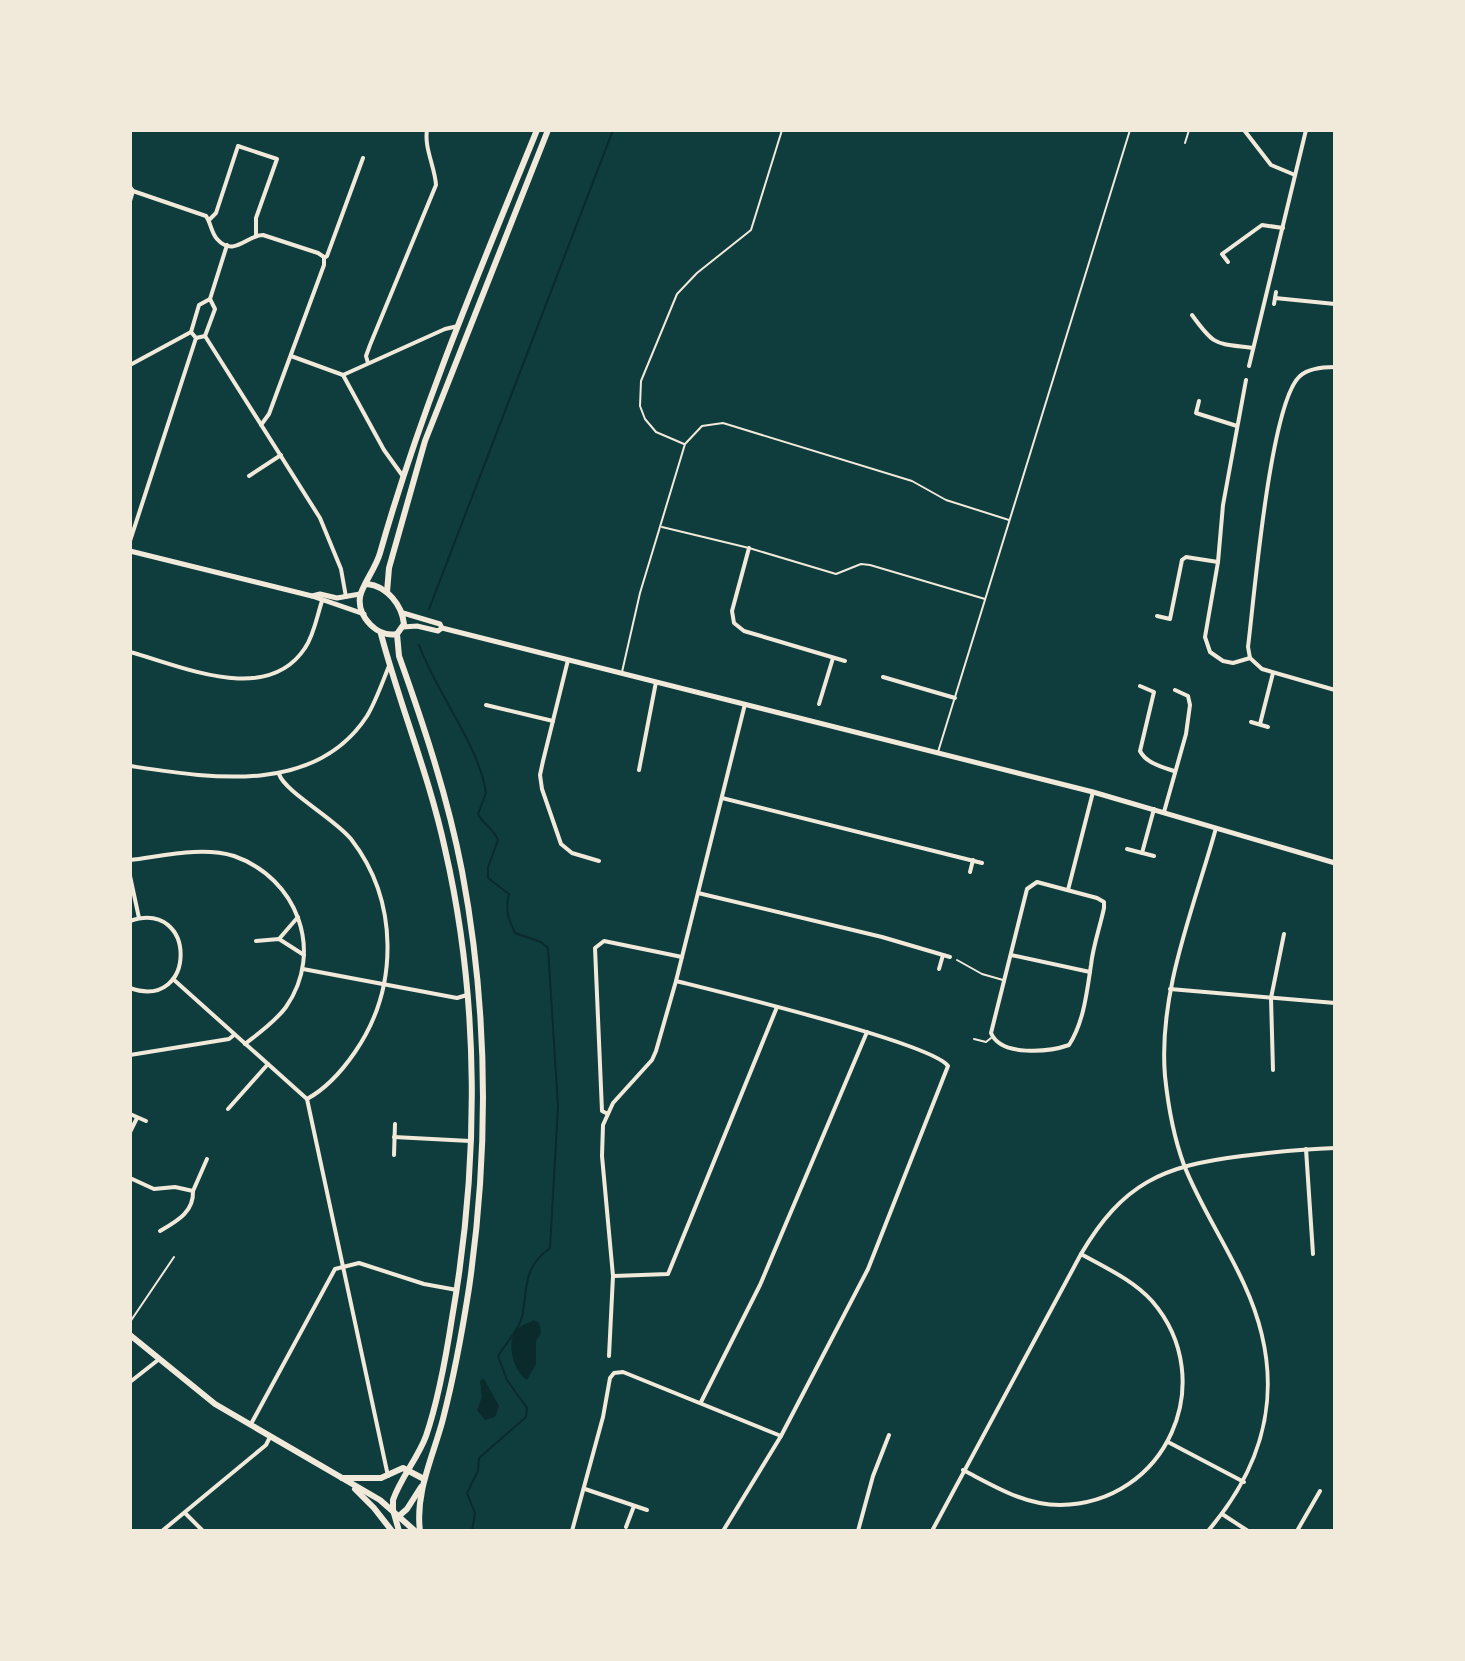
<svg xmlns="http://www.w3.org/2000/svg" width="1465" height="1661" font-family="'Public Sans',sans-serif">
  <rect width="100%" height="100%" fill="#0f3d3e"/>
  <g fill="#0a2a2b">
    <path d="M534 1320 539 1323 541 1333 536 1341V1364L527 1380C515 1373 507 1348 514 1334 517 1326 527 1324 534 1320Z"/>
    <path d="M484 1379 499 1406 495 1417 485 1420 477 1410 482 1397 480 1381Z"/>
  </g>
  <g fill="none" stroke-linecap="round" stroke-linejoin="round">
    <g stroke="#0a2a2b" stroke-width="2">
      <path d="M429 609 613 130"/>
      <path d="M419 645C437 694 479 745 486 793L478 814C484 825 493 828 498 840L488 867V878L509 894C505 909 508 919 515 933L541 942 548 948 558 1106 550 1248C522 1268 528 1288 522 1317 519 1330 505 1344 498 1356L507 1380 527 1408 526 1417 479 1458 478 1471 467 1493 475 1513 472 1531"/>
    </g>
    <g stroke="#f1e9da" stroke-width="2">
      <path d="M1185 143 1189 130"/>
      <path d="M684 444 656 432 645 419 640 406 641 381 677 294 697 273 751 230 782 130"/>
      <path d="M662 527 749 548 836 574 861 564 870 565 985 599"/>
      <path d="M622 672 640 593 685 444 702 426 723 423 912 481 946 500 1009 520"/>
      <path d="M938 752 1130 130"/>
      <path d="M957 960 982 974 1003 980"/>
      <path d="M974 1039 986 1042 991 1038"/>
      <path d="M130 1322 174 1257"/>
    </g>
    <g stroke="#f1e9da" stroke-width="4">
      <path d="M1244 130 1271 165 1295 175"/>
      <path d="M130 187 133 191 206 216C211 223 211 232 217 239 234 258 247 235 263 235L318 253 324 257"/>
      <path d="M130 201 133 191"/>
      <path d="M209 220 216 213 238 146 277 159 256 218V235"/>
      <path d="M1228 262 1222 254 1262 225 1283 228"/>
      <path d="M1275 298 1335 304"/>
      <path d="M1274 304 1276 292"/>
      <path d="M1192 315C1215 347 1215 343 1253 348"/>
      <path d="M205 336 320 518 341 569 346 597"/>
      <path d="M196 338 205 336 215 309 210 299 227 245"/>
      <path d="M291 356 343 375 445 329 458 326"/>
      <path d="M368 363 366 356 370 345 436 185C435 167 424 148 427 130"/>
      <path d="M130 365 191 332"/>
      <path d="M1249 366 1306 130"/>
      <path d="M1335 367C1323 367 1309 368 1300 376 1270 402 1254 600 1248 647L1250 658 1262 669 1335 690"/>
      <path d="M343 375 384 450 402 475"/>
      <path d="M1246 380 1223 505 1218 562 1205 637 1210 652 1223 661 1233 663 1250 658"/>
      <path d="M1199 401 1196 413 1237 426"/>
      <path d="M261 425 269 414 324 265V258L327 256 363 158"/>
      <path d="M249 476 281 455"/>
      <path d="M130 541 196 338 191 332 199 305 210 299"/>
      <path d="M749 548 732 611 734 623 744 631 845 661"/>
      <path d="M1157 616 1170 619 1182 560 1186 557 1218 562"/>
      <path d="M130 652C182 666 267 706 305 648 314 635 317 616 322 601"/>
      <path d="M568 660 543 761 540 775 542 789 561 844 572 853 599 861"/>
      <path d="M883 677 955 698"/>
      <path d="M1140 686 1154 692 1140 751C1146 763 1162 767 1174 771"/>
      <path d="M819 704 833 658"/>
      <path d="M486 705 553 721"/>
      <path d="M1251 722 1268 727"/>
      <path d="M1260 724 1273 673"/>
      <path d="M130 766C210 778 315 796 367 716 376 701 382 683 389 666"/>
      <path d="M639 770 656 682"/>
      <path d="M279 774C285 792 334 818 351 839 399 901 399 988 355 1052 342 1071 327 1088 307 1099"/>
      <path d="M722 798 982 863"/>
      <path d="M1164 812 1186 734 1190 705 1188 696 1175 690"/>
      <path d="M1127 849 1154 856"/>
      <path d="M1142 853 1154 809"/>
      <path d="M130 860C163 856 202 846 234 856 297 878 325 951 286 1007 276 1021 259 1033 245 1044"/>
      <path d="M970 872 973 860"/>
      <path d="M130 876 139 918"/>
      <path d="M1037 882 1097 898 1104 902V908C1100 927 1093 946 1091 965 1087 991 1084 1022 1069 1045 1049 1052 1001 1057 991 1033L1027 889Z"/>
      <path d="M1068 890 1093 792"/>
      <path d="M698 893 882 937 950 957"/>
      <path d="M130 921C198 898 197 1012 130 988"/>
      <path d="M279 939 298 917"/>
      <path d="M256 941 279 939 304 955"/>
      <path d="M1011 955 1090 972"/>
      <path d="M303 969 457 998 467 995"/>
      <path d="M939 969 943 955"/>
      <path d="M173 979 307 1099 388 1476"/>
      <path d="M676 981C716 991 932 1043 948 1066L868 1269 781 1436 723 1531"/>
      <path d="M1170 989 1335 1003"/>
      <path d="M130 1055 229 1039 234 1035"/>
      <path d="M1273 1070 1271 998 1284 934"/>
      <path d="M228 1109 268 1064"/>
      <path d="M606 1113 602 1111 595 948 604 941 682 957"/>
      <path d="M130 1114 146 1121"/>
      <path d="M130 1132 137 1118"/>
      <path d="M394 1137 470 1141"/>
      <path d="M1306 1149 1313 1254"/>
      <path d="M394 1155 395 1124"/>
      <path d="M130 1178 154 1189 175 1187 193 1191 207 1159"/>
      <path d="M160 1231C177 1221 194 1212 193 1191"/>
      <path d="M614 1276 668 1274 777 1007"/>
      <path d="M609 1356 613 1276 602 1156 603 1125 613 1103 652 1060 656 1051 676 981 745 704"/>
      <path d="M130 1382 158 1360"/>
      <path d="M701 1402 760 1285 867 1032"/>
      <path d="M251 1424 335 1269 359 1263 424 1284 457 1290"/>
      <path d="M1168 1442 1244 1482"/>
      <path d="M963 1470C994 1486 1024 1505 1060 1505 1166 1504 1221 1381 1152 1301 1133 1280 1106 1268 1081 1254"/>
      <path d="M585 1489 647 1510"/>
      <path d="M186 1514 203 1531"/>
      <path d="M1222 1514 1248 1531"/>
      <path d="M626 1527 634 1506"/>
      <path d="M162 1531 266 1445 270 1437"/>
      <path d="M572 1531 603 1417 610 1378 614 1373 623 1372 781 1436"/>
      <path d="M858 1531 873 1476 889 1435"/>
      <path d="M932 1531 1081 1254C1123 1183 1162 1166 1242 1156 1273 1152 1304 1149 1335 1148"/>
      <path d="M1208 1531C1272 1456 1286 1375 1244 1284 1226 1244 1200 1206 1184 1165 1174 1138 1168 1105 1165 1076 1158 992 1194 908 1216 828"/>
      <path d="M1297 1531 1320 1491"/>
    </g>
    <g stroke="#f1e9da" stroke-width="5">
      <path d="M130 551 312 596 364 614"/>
      <path d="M312 596 320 594 337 598 360 594"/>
      <path d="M403 613 440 624 442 628 1093 792 1335 863"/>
      <path d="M403 627 417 626 438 631 442 628"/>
    </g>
    <g stroke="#f1e9da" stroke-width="6">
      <path d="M367 584C387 586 402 605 404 624L397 634C378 638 357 617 360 597 361 587 376 568 380 553 421 408 480 270 537 130"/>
      <path d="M387 592 389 568 425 441 548 130"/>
      <path d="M381 634C400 706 429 775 445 849 480 1001 479 1164 452 1318 446 1357 439 1398 426 1436 418 1458 401 1477 393 1500V1510L399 1531"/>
      <path d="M397 634 399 656C424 726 448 798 462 871 488 1009 489 1150 469 1288 462 1333 454 1376 443 1419 433 1457 415 1492 420 1531"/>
      <path d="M130 1335 215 1404 380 1500 415 1531"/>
      <path d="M342 1478H381L403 1468 424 1479"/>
      <path d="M355 1489 374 1508 392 1531"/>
      <path d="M399 1516 407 1509 421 1487"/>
    </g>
  </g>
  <rect width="1465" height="1661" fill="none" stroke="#f1e9da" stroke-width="264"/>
</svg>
